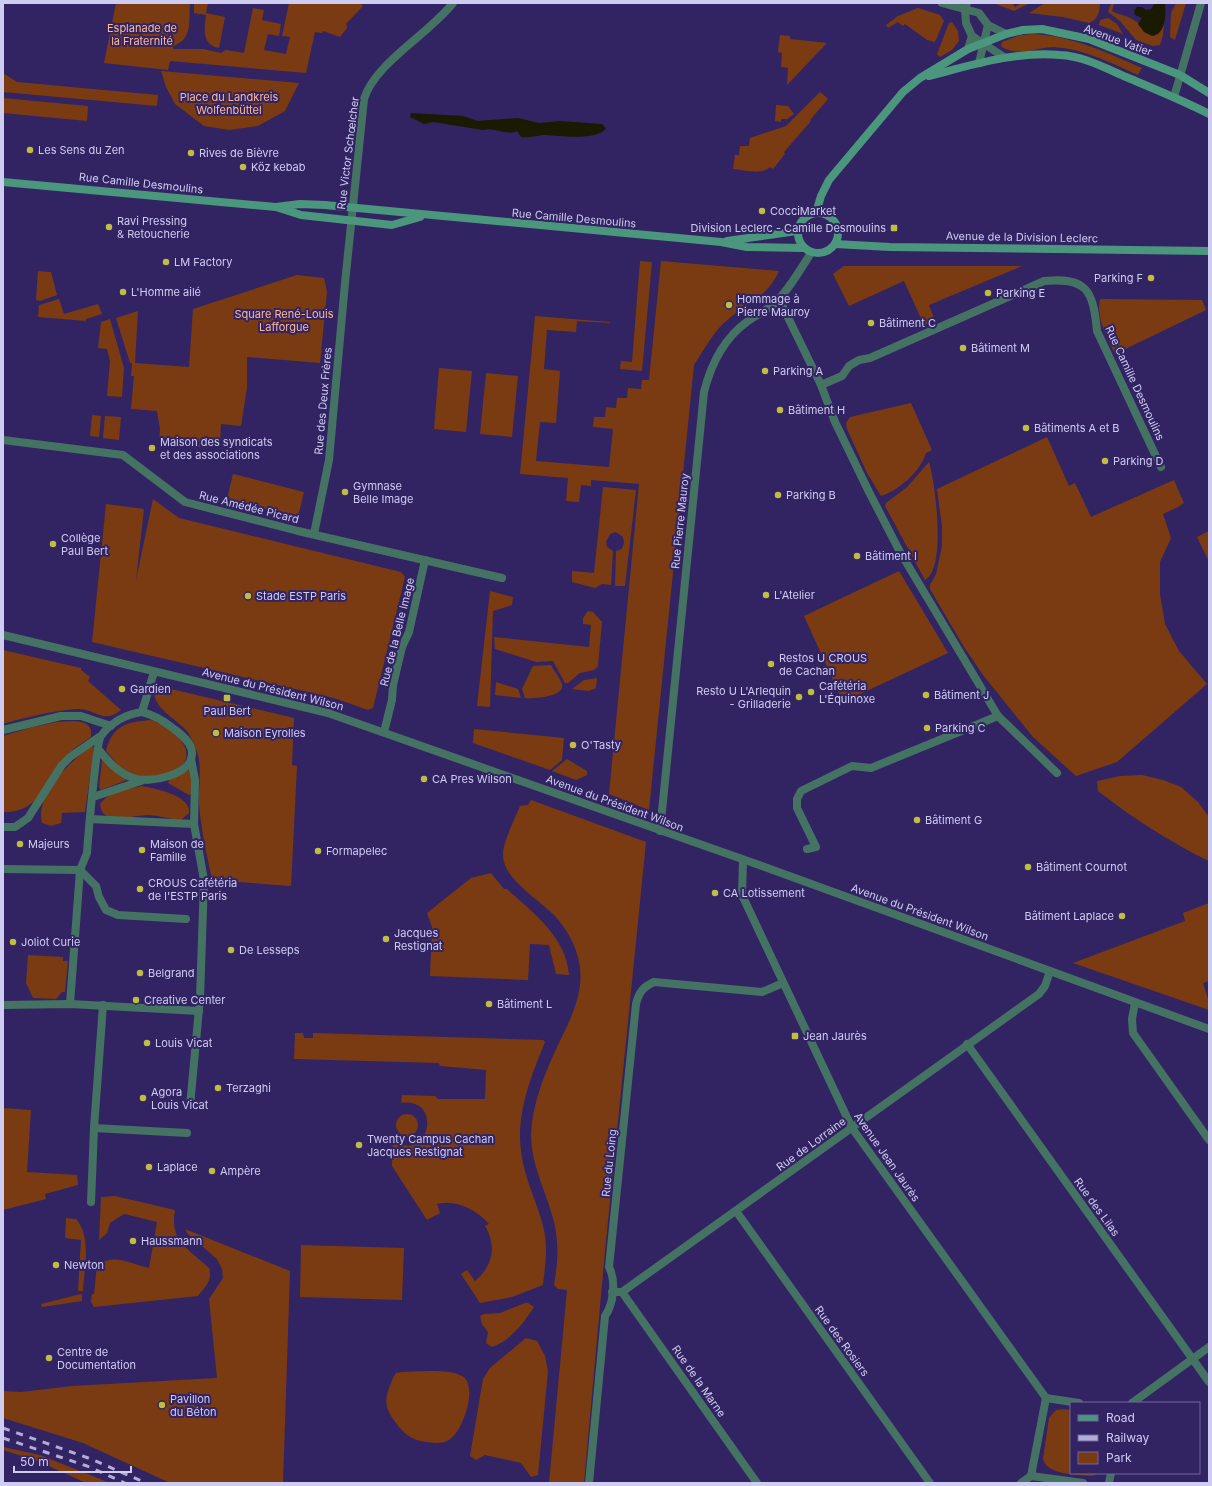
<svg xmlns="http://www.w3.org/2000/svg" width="1212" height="1486" font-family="Inter,sans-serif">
  <rect width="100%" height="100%" fill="#322462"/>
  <g fill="#7a3b12">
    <path d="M116 3H190C188 20 194 39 173 46V49H203L221 53 226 50 244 53 253 8 264 10 262 20 281 24 279 36 268 34 264 50 286 54 290 37 282 36 289 3H360L363 6 346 24 347 28 340 37 323 31 322 33 315 32 306 73 170 61 168 70 104 63Z"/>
    <path d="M194 3H208L206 13 225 17 219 48C202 45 204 29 206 15L194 13Z"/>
    <path d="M993 3H1012L1015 7 1021 3H1030L1014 11Z"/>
    <path d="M1045 3H1100C1100 11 1098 20 1089 23L1063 17 1029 13Z"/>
    <path d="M1111 3H1124L1114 4 1112 11C1119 15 1126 15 1132 19 1146 27 1137 31 1158 34L1164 23 1163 35 1160 45 1153 46 1136 40 1120 21 1108 12Z"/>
    <path d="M1176 3H1186L1175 40 1170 37 1171 13Z"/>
    <path d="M918 8 940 15 944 21 935 42 927 40 905 24 903 26 898 22 888 28 886 25 898 16Z"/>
    <path d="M1108 18 1117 24 1123 34 1099 25 1100 20Z"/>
    <path d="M952 22 958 31 959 41 952 50 940 57 937 54 949 23Z"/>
    <path d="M1034 34C1072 36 1108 53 1142 68L1138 75C1111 63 1084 49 1054 47 1037 47 1016 58 1001 46L1002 42 1021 35Z"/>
    <path d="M780 35 790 36V39L827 43 787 85 788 68 781 67 782 53 778 52Z"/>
    <path d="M161 71 299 83 285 111 258 126 229 130 204 126 175 104 166 87Z"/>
    <path d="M3 73 17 82 158 95 157 106 3 92Z"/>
    <path d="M820 92 828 99 810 120 811 121 784 152 785 154 773 169 770 167C762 175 744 170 733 169L735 155H739L740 146H749L750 138 786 126Z"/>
    <path d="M3 98 88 106 87 121 3 113Z"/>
    <path d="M776 105 788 106 794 114 787 119H781V122L775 121Z"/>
    <path d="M640 261 652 262 642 371 620 369 621 361 632 362Z"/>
    <path d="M661 261 779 271C765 302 741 304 720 327 710 338 702 353 694 365L649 810 609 794 639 484 591 480V486L581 485 579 502 566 501 568 478 520 474 535 316 610 322V323L577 321 576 332 547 330 544 369 560 371 556 423 540 422 536 461 609 467 613 429 593 427 594 417H605L606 407 616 408 617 398H627L628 388 641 389 642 380H649Z"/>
    <path d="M844 266H1022L929 305 935 321 924 325 904 281 849 306 833 274Z"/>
    <path d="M38 271 51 272 57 295 40 301 36 300Z"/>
    <path d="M297 275 324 278 327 292 320 363 247 357V388L241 426 221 424 220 443 201 441 200 447 159 440 160 429 157 411 131 409 134 376H131L132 363H130L116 318 138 311 135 363 189 367 193 309Z"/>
    <path d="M59 299 64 314 98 304 102 314 86 319V321L38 317 39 305Z"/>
    <path d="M1100 299 1202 300 1206 310 1115 354C1107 336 1096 319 1100 299Z"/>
    <path d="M110 319 124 368 122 397 107 396 110 361 107 349 98 348 101 322Z"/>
    <path d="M439 368 472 371 466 432 434 429Z"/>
    <path d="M486 373 518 376 512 437 480 434Z"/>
    <path d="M911 403 932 450 926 453C921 471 898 491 881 496L867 473 847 429 846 423 850 417Z"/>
    <path d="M92 415 101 416 99 437 90 436Z"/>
    <path d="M105 416 121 417 119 440 103 438Z"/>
    <path d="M1047 437 1069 486 1075 483 1091 517 1174 480 1184 503 1178 507 1163 514 1171 538 1160 562V594L1165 624 1179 651 1207 684 1117 762 1076 776 1033 737 983 675 964 647 930 589V585L936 574 942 546V527L937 489Z"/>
    <path d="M929 462C935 482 947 569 925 580L885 506 886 503 907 487Z"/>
    <path d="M233 474 304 492 298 517 227 499Z"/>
    <path d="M603 487 636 490 625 586H615L616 551 622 549 624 543 623 537 616 532 610 534 606 542 607 547 613 551 611 585 602 584 595 588 572 582V571L594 573Z"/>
    <path d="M153 499 179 518 401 572 405 577 373 708 368 710 334 698 92 642 106 504 144 509 136 580Z"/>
    <path d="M1209 531V562L1197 537Z"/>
    <path d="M899 571 948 653 843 702 804 616Z"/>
    <path d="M490 591 513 597 512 605 493 611 490 707 477 706Z"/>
    <path d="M588 611 593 612 602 622 598 666 594 670 580 673 568 683H565L553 661 536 662 495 649 494 637 589 647 591 625 583 624V618Z"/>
    <path d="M3 650 81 668V670L90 677 88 681 121 710C103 725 95 708 77 709 57 710 22 718 3 724Z"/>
    <path d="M551 665C554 671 560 678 562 684 566 697 532 699 525 698L522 689 533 666Z"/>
    <path d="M597 678 596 688 589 691 572 689 584 680Z"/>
    <path d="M496 682 518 689 521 698 495 695Z"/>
    <path d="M154 685 294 718 292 765 297 766 291 886 212 880C207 855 201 830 199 804 198 786 203 766 196 749 194 743 190 735 186 730 174 717 150 707 154 685Z"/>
    <path d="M150 720C165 723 200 748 181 766 169 776 151 776 136 778L119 766 106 751C112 726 126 722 150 720Z"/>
    <path d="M57 722C67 722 87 718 91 730V737C82 743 71 750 64 758 43 782 41 813 3 812V736L33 727Z"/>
    <path d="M474 729 564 738 562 760 550 770 473 743Z"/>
    <path d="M92 746 94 748 85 812 62 813 61 823 51 826 42 823C35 795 71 760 92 746Z"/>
    <path d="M104 759 127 780 101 790 99 787 102 760Z"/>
    <path d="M567 759 587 771V775L576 780 552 771Z"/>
    <path d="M191 769 193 793 189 795 168 783 170 778Z"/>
    <path d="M1142 775 1163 780 1181 787 1198 802 1209 817V861C1169 842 1133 818 1098 791L1097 781 1120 776Z"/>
    <path d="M141 786C155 788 192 796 189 813L181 820C170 819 160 816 150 815 134 814 102 828 100 804 109 791 127 790 141 786Z"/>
    <path d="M531 800 646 842 605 1251 584 1483H549L567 1290 558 1289 554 1285C558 1263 559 1243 554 1222 547 1193 531 1166 531 1134 532 1108 542 1080 553 1056 566 1026 586 997 579 962 576 945 566 928 554 915 538 899 503 879 503 855 503 841 515 819 520 806L528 805Z"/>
    <path d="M491 873 504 889H507C533 913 566 936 569 975L556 974 549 945 530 944 528 980 430 976 432 927 427 913 471 878Z"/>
    <path d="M1209 903V981L1203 983 1209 1002V1010L1073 963 1185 921 1183 913Z"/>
    <path d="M28 955 63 957V961H68L65 992H62L56 999 33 998 26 983Z"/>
    <path d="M295 1033H303L304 1038H313V1033L543 1040 545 1042C531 1076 516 1114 521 1151 524 1179 538 1203 544 1230 548 1249 545 1266 543 1285L512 1297 480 1303 461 1274 467 1270 475 1281C493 1266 497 1246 485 1226L489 1224C477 1210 456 1199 437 1204L440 1213 427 1220 392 1166 393 1141C429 1164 444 1097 401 1103L402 1095 435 1096 438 1099H485L486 1070 440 1066 439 1063 294 1059Z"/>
    <path d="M3 1108 31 1110 27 1172 77 1175 78 1185 45 1194 46 1199 3 1210Z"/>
    <circle cx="407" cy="1125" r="11"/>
    <path d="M115 1196 175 1210C169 1241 189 1249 209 1268 213 1280 205 1287 198 1296L94 1307 91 1302 92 1294H94L97 1265C115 1253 130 1264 149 1268L157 1222 124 1214 110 1223 107 1233 99 1240 101 1197Z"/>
    <path d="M66 1218 76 1219C92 1237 84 1269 83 1291H78L81 1240 65 1238Z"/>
    <path d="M185 1229 290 1271 283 1483H170L83 1443 3 1418V1391L21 1392 72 1386 217 1378 209 1299 223 1278 222 1269 217 1259 188 1234Z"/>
    <path d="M301 1245 404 1248 402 1300 300 1297Z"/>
    <path d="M81 1294 82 1295V1301L42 1307 41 1304Z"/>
    <path d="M525 1303H528L534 1307C523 1324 511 1340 492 1347L486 1343 488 1332 482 1324 480 1316 484 1314 500 1313Z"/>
    <path d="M526 1338 537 1341 545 1356 548 1371 538 1475 531 1477 521 1463 485 1455 476 1460 470 1456 483 1379 490 1368Z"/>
    <path d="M401 1372C417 1372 448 1368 462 1376 479 1385 463 1432 449 1440 443 1444 433 1443 426 1442 412 1440 405 1435 396 1423 382 1404 385 1397 394 1376L396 1373Z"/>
    <path d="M1063 1409 1071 1410V1473H1100L1092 1476C1077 1474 1048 1476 1043 1459L1049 1418 1056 1410Z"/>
    <path d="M3 1447 40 1455 110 1483H86L40 1462 3 1450Z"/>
  </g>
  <g fill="#1a1a00">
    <path d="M1155 3H1165C1166 15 1166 34 1152 36L1144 32 1138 24 1142 18 1135 15 1134 11 1137 7H1142L1146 10 1151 9Z"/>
    <path d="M411 113 463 116 478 121 518 118 539 123 561 121 602 124 606 128C597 142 557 135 543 135 534 136 531 138 521 137L517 131C506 136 495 127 483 130L433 122 424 124 410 117Z"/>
  </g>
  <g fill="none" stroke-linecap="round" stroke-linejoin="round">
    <g stroke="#457363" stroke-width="8">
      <path d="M80 870 96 886 99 897 106 910 118 915 186 919"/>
      <path d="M70 1004 80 870"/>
      <path d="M3 1005 70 1004 199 1011"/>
      <path d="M91 1202 94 1128 103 1005"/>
    </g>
    <g stroke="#457363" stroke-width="8">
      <path d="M965 9 967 3"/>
      <path d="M779 299 821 385 835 422 869 492 900 552 998 716 1057 773"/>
      <path d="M821 385 842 376 849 366 859 360 870 358 1044 281C1087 277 1093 290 1097 331L1161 467"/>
      <path d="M3 440 123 455 185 502 298 531 502 578"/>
      <path d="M314 534 329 460 345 283 364 99C375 63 429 34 453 3"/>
      <path d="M3 730 61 716H81L111 726"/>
      <path d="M384 732 392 700 393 685 402 647 409 632 425 560"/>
      <path d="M98 749C108 761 118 773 133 778 149 784 193 775 192 753 192 743 182 735 174 729 164 721 155 715 142 712"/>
      <path d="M93 797 141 781"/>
      <path d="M90 819 194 824"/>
      <path d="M3 827H15L28 818 62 765 70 757 99 737"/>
      <path d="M660 831 704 392C711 364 724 338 748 321 756 315 766 311 774 304 789 290 800 270 811 253"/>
      <path d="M807 849 816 847 797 808V799L801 791 852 766 871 768 998 716"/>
      <path d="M743 860 742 895 852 1128 1046 1398"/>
      <path d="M3 869 80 870 87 853C88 838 96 743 101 736 110 723 126 714 142 712L154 672"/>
      <path d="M1135 1003 1132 1019 1133 1033 1209 1140"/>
      <path d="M967 1044 1209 1382"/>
      <path d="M190 1106 200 998 204 880 194 824 195 780 191 759"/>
      <path d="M94 1128 187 1133"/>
      <path d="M736 1211 930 1483"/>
      <path d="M612 1292H622L1039 994 1045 986 1050 971"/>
      <path d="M622 1292 757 1483"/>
      <path d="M1046 1398 1079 1403"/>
      <path d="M1132 1403 1209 1347"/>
      <path d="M1031 1476 1046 1398"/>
      <path d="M1031 1476 1083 1483"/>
      <path d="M589 1483 605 1316C614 1303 616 1281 609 1267L636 1004C639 992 643 987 654 982L762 992 783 983"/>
      <path d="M1021 1483 1031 1476"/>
      <path d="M1109 1483 1111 1473"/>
    </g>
    <g stroke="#457363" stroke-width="8">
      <path d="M942 3 979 13 988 25 1006 34"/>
      <path d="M965 9 966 23 972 36 968 49"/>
      <path d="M972 36 1004 57"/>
      <path d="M979 63 988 25"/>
      <path d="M1174 97 1201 3"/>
      <path d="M3 635 328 713 762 866 1209 1029"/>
    </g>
    <g stroke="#4b977e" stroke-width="8">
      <path d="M929 76C972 65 1015 51 1060 55 1083 56 1105 68 1126 77 1154 89 1182 100 1209 114"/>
      <path d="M3 182 276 207 301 215 392 225 420 217"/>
      <path d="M276 207 300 204 325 205 721 242 747 247 804 248"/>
      <circle cx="818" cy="233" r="20"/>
      <path d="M816 213 821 196 829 180 903 92 920 78 968 49 1006 34 1023 30 1042 29 1089 39 1180 75 1209 93"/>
      <path d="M727 241 797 231"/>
      <path d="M835 244 890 247 1209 251"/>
    </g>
    <g stroke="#b2add7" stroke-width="3" stroke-dasharray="7 7" stroke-linecap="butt">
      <path d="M3 1428 91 1459 146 1483"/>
      <path d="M3 1438 87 1466 125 1483"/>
    </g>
  </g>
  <g fill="#bfbe42" stroke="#322462" stroke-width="1.5">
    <circle cx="30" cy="150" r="4"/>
    <circle cx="191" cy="153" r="4"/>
    <circle cx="243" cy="167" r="4"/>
    <circle cx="762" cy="211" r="4"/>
    <circle cx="109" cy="227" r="4"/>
    <rect x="890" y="224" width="8" height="8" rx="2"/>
    <circle cx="166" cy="262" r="4"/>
    <circle cx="1151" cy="278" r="4"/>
    <circle cx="123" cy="292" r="4"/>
    <circle cx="988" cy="293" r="4"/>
    <circle cx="729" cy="305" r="4"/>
    <circle cx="871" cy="323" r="4"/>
    <circle cx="963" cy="348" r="4"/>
    <circle cx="765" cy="371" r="4"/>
    <circle cx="780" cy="410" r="4"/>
    <circle cx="1026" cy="428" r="4"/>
    <circle cx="152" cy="448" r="4"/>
    <circle cx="1105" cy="461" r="4"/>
    <circle cx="345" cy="492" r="4"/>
    <circle cx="778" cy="495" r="4"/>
    <circle cx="53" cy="544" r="4"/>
    <circle cx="857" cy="556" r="4"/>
    <circle cx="766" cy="595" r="4"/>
    <circle cx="248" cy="596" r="4"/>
    <circle cx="771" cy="664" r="4"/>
    <circle cx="122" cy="689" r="4"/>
    <circle cx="811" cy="692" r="4"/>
    <circle cx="926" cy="695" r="4"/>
    <circle cx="799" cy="697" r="4"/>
    <rect x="223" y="694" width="8" height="8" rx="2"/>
    <circle cx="927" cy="728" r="4"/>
    <circle cx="216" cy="733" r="4"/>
    <circle cx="573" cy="745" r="4"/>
    <circle cx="424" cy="779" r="4"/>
    <circle cx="917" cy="820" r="4"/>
    <circle cx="20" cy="844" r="4"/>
    <circle cx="142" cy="850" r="4"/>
    <circle cx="318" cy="851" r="4"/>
    <circle cx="1028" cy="867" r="4"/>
    <circle cx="140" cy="889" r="4"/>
    <circle cx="715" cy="893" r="4"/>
    <circle cx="1122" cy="916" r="4"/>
    <circle cx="386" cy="939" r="4"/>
    <circle cx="13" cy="942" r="4"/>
    <circle cx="231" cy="950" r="4"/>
    <circle cx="140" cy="973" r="4"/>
    <circle cx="136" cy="1000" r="4"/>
    <circle cx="489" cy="1004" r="4"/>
    <rect x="791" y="1032" width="8" height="8" rx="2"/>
    <circle cx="147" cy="1043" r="4"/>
    <circle cx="218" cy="1088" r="4"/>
    <circle cx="143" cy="1098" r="4"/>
    <circle cx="359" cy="1145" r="4"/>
    <circle cx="149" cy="1167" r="4"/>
    <circle cx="212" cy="1171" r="4"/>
    <circle cx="133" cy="1241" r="4"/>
    <circle cx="56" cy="1265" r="4"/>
    <circle cx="49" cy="1358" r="4"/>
    <circle cx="162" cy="1405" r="4"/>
  </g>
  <g text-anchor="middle" stroke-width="4" stroke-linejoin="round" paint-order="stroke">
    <g font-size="11" fill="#feb994" stroke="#322462">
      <text x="142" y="32">Esplanade de<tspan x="142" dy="13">la Fraternité</tspan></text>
      <text x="229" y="101">Place du Landkreis<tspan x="229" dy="13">Wolfenbüttel</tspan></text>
      <text x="284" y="318">Square René-Louis<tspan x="284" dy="13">Lafforgue</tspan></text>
    </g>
    <g font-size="11" fill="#cfccf2" stroke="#322462">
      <text transform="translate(1118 40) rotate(20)" y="4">Avenue Vatier</text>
      <text transform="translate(348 153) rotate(-83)" y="4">Rue Victor Schœlcher</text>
      <text transform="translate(141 183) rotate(6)" y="4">Rue Camille Desmoulins</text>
      <text transform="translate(574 218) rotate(5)" y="4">Rue Camille Desmoulins</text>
      <text transform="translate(1022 237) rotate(1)" y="4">Avenue de la Division Leclerc</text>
      <text transform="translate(1135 383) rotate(65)" y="4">Rue Camille Desmoulins</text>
      <text transform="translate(323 401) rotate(-85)" y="4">Rue des Deux Frères</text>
      <text transform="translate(249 507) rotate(14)" y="4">Rue Amédée Picard</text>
      <text transform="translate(680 521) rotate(-84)" y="4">Rue Pierre Mauroy</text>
      <text transform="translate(397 632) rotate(-76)" y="4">Rue de la Belle Image</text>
      <text transform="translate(273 689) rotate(14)" y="4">Avenue du Président Wilson</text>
      <text transform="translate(615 803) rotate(20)" y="4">Avenue du Président Wilson</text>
      <text transform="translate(920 912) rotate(20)" y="4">Avenue du Président Wilson</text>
      <text transform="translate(811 1144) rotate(-36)" y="4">Rue de Lorraine</text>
      <text transform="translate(887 1157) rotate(55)" y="4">Avenue Jean Jaurès</text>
      <text transform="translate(609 1163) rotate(-84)" y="4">Rue du Loing</text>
      <text transform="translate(1097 1207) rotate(54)" y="4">Rue des Lilas</text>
      <text transform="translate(842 1341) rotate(54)" y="4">Rue des Rosiers</text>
      <text transform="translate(699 1381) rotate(55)" y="4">Rue de la Marne</text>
    </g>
    <g font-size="11" fill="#cfccf2" stroke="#322462" text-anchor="start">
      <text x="38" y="154">Les Sens du Zen</text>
      <text x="199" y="157">Rives de Bièvre</text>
      <text x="251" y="171">Köz kebab</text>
      <text x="770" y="215">CocciMarket</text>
      <text x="117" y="225">Ravi Pressing<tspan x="117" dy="13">&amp; Retoucherie</tspan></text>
      <text x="886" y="232" text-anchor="end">Division Leclerc - Camille Desmoulins</text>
      <text x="174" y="266">LM Factory</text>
      <text x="1143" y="282" text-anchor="end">Parking F</text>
      <text x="131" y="296">L'Homme ailé</text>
      <text x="996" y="297">Parking E</text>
      <text x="737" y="303">Hommage à<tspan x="737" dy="13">Pierre Mauroy</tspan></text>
      <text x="879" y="327">Bâtiment C</text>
      <text x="971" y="352">Bâtiment M</text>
      <text x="773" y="375">Parking A</text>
      <text x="788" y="414">Bâtiment H</text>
      <text x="1034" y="432">Bâtiments A et B</text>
      <text x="160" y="446">Maison des syndicats<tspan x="160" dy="13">et des associations</tspan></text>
      <text x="1113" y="465">Parking D</text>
      <text x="353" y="490">Gymnase<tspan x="353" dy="13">Belle Image</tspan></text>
      <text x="786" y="499">Parking B</text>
      <text x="61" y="542">Collège<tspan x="61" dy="13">Paul Bert</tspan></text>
      <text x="865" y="560">Bâtiment I</text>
      <text x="774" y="599">L'Atelier</text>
      <text x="256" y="600">Stade ESTP Paris</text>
      <text x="779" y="662">Restos U CROUS<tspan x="779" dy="13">de Cachan</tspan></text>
      <text x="819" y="690">Cafétéria<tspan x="819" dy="13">L'Équinoxe</tspan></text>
      <text x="130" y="693">Gardien</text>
      <text x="791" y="695" text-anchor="end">Resto U L'Arlequin<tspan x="791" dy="13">- Grilladerie</tspan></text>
      <text x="934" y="699">Bâtiment J</text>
      <text x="227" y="715" text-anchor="middle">Paul Bert</text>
      <text x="935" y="732">Parking C</text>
      <text x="224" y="737">Maison Eyrolles</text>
      <text x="581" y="749">O'Tasty</text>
      <text x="432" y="783">CA Pres Wilson</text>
      <text x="925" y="824">Bâtiment G</text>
      <text x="28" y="848">Majeurs</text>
      <text x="150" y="848">Maison de<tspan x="150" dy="13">Famille</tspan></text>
      <text x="326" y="855">Formapelec</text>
      <text x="1036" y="871">Bâtiment Cournot</text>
      <text x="148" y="887">CROUS Cafétéria<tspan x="148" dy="13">de l'ESTP Paris</tspan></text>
      <text x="723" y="897">CA Lotissement</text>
      <text x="1114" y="920" text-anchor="end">Bâtiment Laplace</text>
      <text x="394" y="937">Jacques<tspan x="394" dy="13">Restignat</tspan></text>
      <text x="21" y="946">Joliot Curie</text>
      <text x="239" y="954">De Lesseps</text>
      <text x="148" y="977">Belgrand</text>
      <text x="144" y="1004">Creative Center</text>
      <text x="497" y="1008">Bâtiment L</text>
      <text x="803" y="1040">Jean Jaurès</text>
      <text x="155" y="1047">Louis Vicat</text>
      <text x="226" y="1092">Terzaghi</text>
      <text x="151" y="1096">Agora<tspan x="151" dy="13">Louis Vicat</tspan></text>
      <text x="367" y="1143">Twenty Campus Cachan<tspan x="367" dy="13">Jacques Restignat</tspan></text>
      <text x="157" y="1171">Laplace</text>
      <text x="220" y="1175">Ampère</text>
      <text x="141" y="1245">Haussmann</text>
      <text x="64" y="1269">Newton</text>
      <text x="57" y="1356">Centre de<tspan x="57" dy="13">Documentation</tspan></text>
      <text x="170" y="1403">Pavillon<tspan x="170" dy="13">du Béton</tspan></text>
    </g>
  </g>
  <rect width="1212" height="1486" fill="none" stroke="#cfccf2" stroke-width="8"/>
  <rect x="1070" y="1402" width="130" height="72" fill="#322462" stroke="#71679c"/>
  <rect x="1078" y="1415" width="20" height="6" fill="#4b977e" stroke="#71679c"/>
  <text x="1106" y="1422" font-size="12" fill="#cfccf2">Road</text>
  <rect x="1078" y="1435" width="20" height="6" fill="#b2add7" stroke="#71679c"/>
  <text x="1106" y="1442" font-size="12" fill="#cfccf2">Railway</text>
  <rect x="1078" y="1452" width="20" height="12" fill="#7a3b12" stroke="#71679c"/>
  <text x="1106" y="1462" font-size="12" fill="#cfccf2">Park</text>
  <path d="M14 1466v6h117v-6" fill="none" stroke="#cfccf2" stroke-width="2"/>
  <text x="20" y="1466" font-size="12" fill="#cfccf2" stroke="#322462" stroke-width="3" paint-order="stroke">50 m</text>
</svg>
